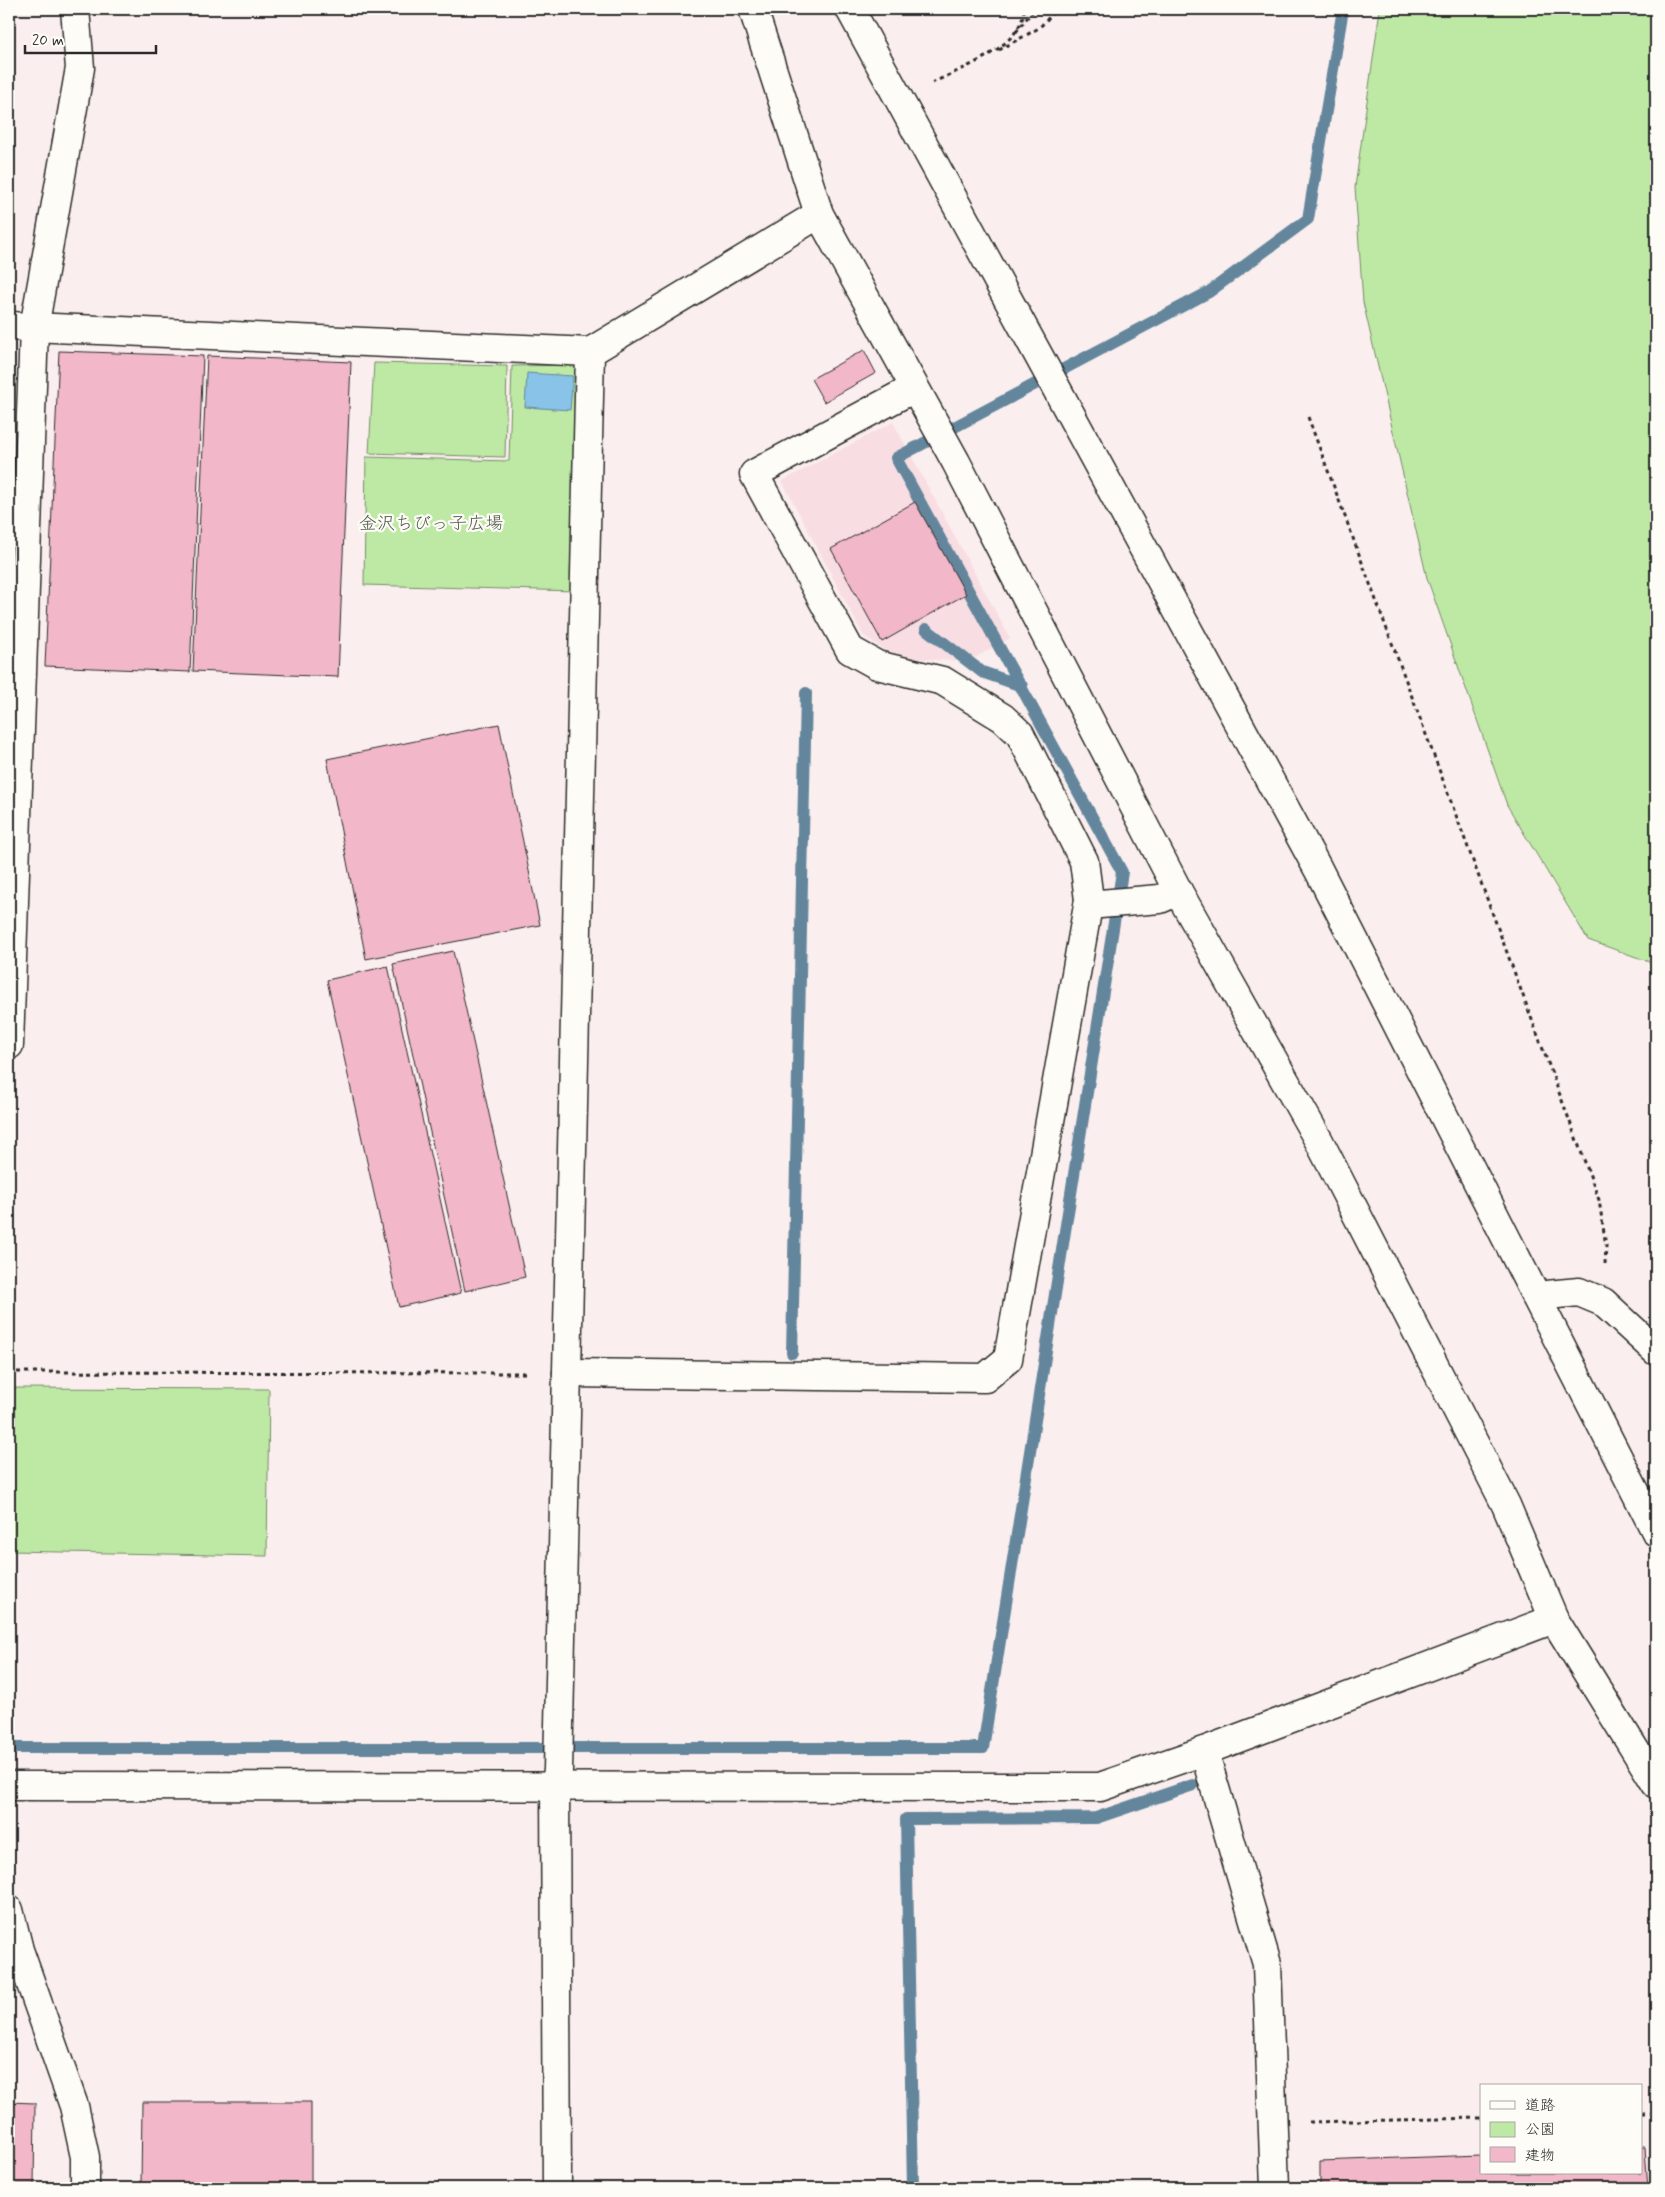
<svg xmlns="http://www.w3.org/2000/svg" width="1665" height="2197" font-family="Mynerve,'Klee One',sans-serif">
  <rect width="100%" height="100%" fill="#fbeeee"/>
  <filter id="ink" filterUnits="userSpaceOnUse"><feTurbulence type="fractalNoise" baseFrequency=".02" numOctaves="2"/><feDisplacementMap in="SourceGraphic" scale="10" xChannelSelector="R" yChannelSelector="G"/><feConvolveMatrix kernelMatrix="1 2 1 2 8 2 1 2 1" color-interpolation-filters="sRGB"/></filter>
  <g filter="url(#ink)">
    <path fill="#f8dee3" d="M893 422 1010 638 969 661 895 658 863 635 782 481Z"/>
    <g fill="#bee9a5" stroke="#748a68">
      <path d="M1380 9H1656V964L1588 940 1507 805 1427 578 1363 302 1355 187Z"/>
      <path d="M374 363 507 366 505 457 369 453Z"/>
      <path d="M582 365 575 591 364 585 366 457 509 461 512 366Z"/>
      <path d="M9 1388 269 1389 267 1556 9 1551Z"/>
    </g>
    <path fill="#89c3e8" stroke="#63869c" d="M527 373 573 376 570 410 525 407Z"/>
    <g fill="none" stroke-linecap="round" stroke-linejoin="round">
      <g stroke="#63869c" stroke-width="12">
        <path d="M926 629 982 672 1022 686"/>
        <path d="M792 1353 806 693"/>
        <path d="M9 1748H983L1122 872 896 458 1209 292 1308 219 1343 9"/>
        <path d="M913 2188 906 1819 1096 1818 1193 1785"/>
      </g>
    </g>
    <g fill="#f2b8ca" stroke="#2b2b2b">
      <path d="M864 350 876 373 824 402 811 379Z"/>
      <path d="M59 351 203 356 190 672 45 666Z"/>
      <path d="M207 356 351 362 338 677 193 671Z"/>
      <path d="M915 502 966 594 882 642 831 549Z"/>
      <path d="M499 724 540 925 366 959 327 759Z"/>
      <path d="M453 951 525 1277 465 1291 393 964Z"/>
      <path d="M388 966 461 1293 399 1307 327 980Z"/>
      <path d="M9 2102 35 2103 34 2188H9Z"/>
      <path d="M142 2102H311V2188H141Z"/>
      <path d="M1641 2148H1645L1648 2188H1320V2161L1481 2155V2173H1641Z"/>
    </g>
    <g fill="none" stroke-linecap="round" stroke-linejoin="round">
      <defs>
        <g id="street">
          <path d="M753 9 819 214 956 462 1178 891 1319 1141 1506 1505 1554 1619 1656 1784"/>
          <path d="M850 9 1318 869 1656 1532"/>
          <path d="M9 326 590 352 819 214"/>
          <path d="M1089 900 1100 904 1160 899 1178 891"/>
          <path d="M9 1045 34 328 80 68 75 9"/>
          <path d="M1536 1296 1579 1292 1603 1302 1656 1351"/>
          <path d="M567 1373 985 1378 1008 1359 1089 900 1084 861 1020 734 1003 718 943 681 877 665 850 650 754 474 914 388"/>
          <path d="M1204 1751 1267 1964 1275 2188"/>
          <path d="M9 1786 1100 1787 1204 1751 1554 1619"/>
          <path d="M9 1910 19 1950 74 2106 85 2157V2188"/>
          <path d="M557 2188 555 1787 558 1770 590 352"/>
        </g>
      </defs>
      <use href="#street" stroke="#2b2b2b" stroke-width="31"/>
      <g stroke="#2b2b2b" stroke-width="3" stroke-dasharray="4 4" stroke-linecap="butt">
        <path d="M1016 32 1034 9"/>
        <path d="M999 50 1039 28 1057 9"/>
        <path d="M932 83C962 68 1022 48 1024 9"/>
        <path d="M1308 417 1599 1200 1606 1246 1605 1264"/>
        <path d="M9 1372 529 1373"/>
        <path d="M1641 2114H1656"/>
        <path d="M1309 2122 1481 2118"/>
      </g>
      <use href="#street" stroke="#fdfcf7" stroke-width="28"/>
    </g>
  </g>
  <g text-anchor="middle" stroke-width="4.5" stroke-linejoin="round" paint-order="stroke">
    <g font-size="18" fill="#505a4a" stroke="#fdfcf7">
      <text x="431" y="529">金沢ちびっ子広場</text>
    </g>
  </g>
  <rect width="1665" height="2197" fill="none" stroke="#fdfcf7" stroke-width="30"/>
  <rect x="15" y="15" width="1635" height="2167" fill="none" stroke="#2b2b2b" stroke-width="2" filter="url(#ink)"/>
  <rect x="1480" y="2084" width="162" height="90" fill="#fdfcf7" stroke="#a9a8a5"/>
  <rect x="1490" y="2101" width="25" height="8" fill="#fdfcf7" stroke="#a9a8a5"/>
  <text x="1525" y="2110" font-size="15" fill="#2b2b2b">道路</text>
  <rect x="1490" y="2122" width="25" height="15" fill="#bee9a5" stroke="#a9a8a5"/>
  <text x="1525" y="2134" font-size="15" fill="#2b2b2b">公園</text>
  <rect x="1490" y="2147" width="25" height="15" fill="#f2b8ca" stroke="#a9a8a5"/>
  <text x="1525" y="2160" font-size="15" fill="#2b2b2b">建物</text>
  <path d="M25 45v8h131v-8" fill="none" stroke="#2b2b2b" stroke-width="2.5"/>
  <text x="32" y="45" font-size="15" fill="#2b2b2b" stroke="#fdfcf7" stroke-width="4" paint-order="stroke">20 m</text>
</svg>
